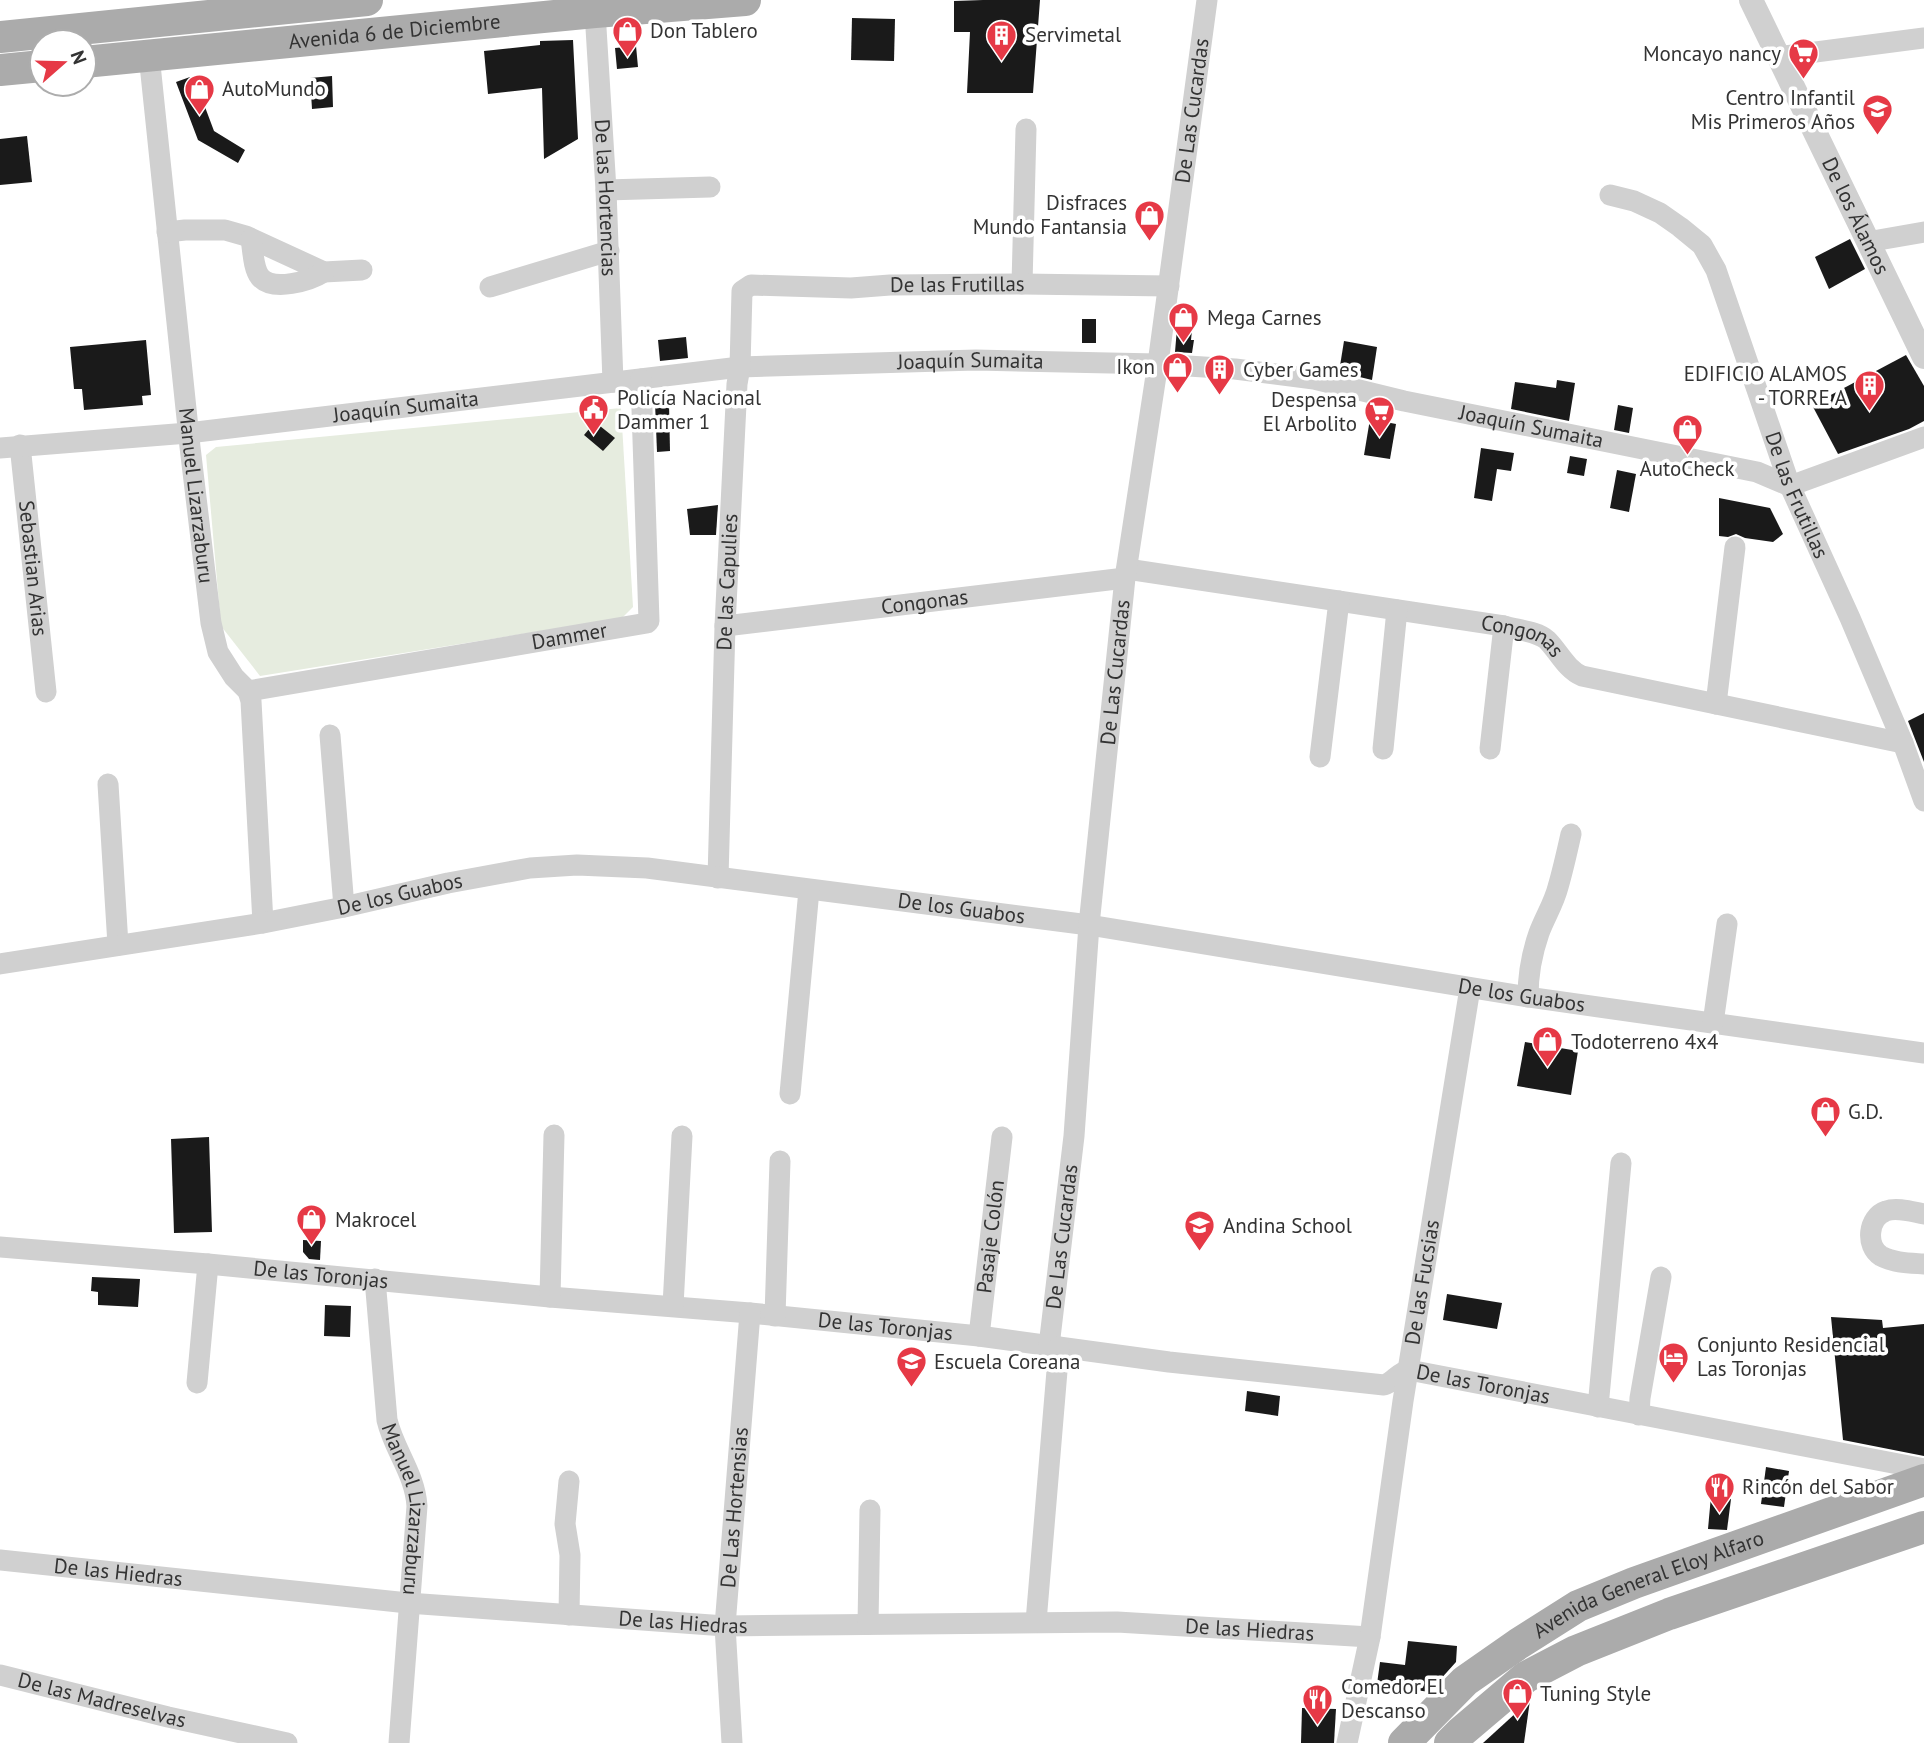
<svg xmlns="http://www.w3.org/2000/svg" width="1924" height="1743" font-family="'PT Sans',sans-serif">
  <rect width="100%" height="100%" fill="#fff"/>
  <path fill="#e6ecdf" d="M621 408 633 607 622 618 260 676 221 626 206 455 216 447Z"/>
  <g fill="#1a1a1a">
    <path d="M983 0H1040L1033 93H967L970 32H954V1Z"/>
    <path d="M852 18 895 19 894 61 851 60Z"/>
    <path d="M573 40 578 139 544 159 542 88 488 94 484 51 540 45V41Z"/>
    <path d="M636 46 638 67 617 69 615 48Z"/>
    <path d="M332 76 333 107 312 109 310 78Z"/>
    <path d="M190 77 198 100 202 99 214 131 245 150 238 163 198 140 176 82Z"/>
    <path d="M27 136 32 182 0 185V139Z"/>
    <path d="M1850 239 1865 269 1829 289 1815 257Z"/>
    <rect x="1082" y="319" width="14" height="24"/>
    <path d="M1177 328 1192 330 1191 340H1194L1192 353 1175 352Z"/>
    <path d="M686 337 688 358 660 361 658 340Z"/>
    <path d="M146 340 151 395 142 396 143 405 84 410 82 389H74L70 347Z"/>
    <path d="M1344 341 1377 347 1372 380 1339 372Z"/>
    <path d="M1906 355 1924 386V421L1909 429 1838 454 1812 405Z"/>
    <path d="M1557 380 1575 383 1569 421 1511 409 1515 382 1556 388Z"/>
    <path d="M655 403H669L670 451 657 452Z"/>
    <path d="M1618 405 1633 408 1629 433 1614 430Z"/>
    <path d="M1370 419 1396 424 1390 459 1364 455Z"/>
    <path d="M595 422 615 438 603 451 584 435Z"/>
    <path d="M1481 448 1514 453 1511 471 1497 469 1492 501 1474 498Z"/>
    <path d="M1570 456 1587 459 1584 476 1567 473Z"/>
    <path d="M1617 470 1636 474 1629 512 1610 508Z"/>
    <path d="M1719 498 1770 508 1783 534 1773 542 1745 538 1736 534 1728 537 1719 536Z"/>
    <path d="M718 505 716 535H690L687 509Z"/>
    <path d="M1924 713V762L1908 721Z"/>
    <path d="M1525 1042 1578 1051 1571 1095 1517 1086Z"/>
    <path d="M209 1137 212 1232 174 1233 171 1139Z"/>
    <path d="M303 1240 321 1241 320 1260 309 1259 303 1252Z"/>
    <path d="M92 1277 140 1279 138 1307 98 1305V1292L91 1291Z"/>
    <path d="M1447 1294 1502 1303 1497 1329 1443 1320Z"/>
    <path d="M325 1305 351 1306 350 1337 324 1336Z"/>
    <path d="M1831 1317 1882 1320 1883 1328 1924 1324V1456L1843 1440Z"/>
    <path d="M1247 1391 1280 1396 1278 1416 1245 1411Z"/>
    <path d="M1766 1467 1789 1471 1784 1507 1761 1504Z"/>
    <path d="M1711 1496 1731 1499 1727 1530 1708 1529Z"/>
    <path d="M1408 1641 1457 1646 1456 1662 1429 1692 1377 1684 1380 1662 1405 1665Z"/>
    <path d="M1530 1700 1524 1743H1483Z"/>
    <path d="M1302 1708 1336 1709 1334 1743H1301Z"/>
  </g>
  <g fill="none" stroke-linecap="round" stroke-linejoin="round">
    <g stroke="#d0d0d0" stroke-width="21">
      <path id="s1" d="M595 12 606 190 613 382"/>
      <path id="s2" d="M149 55 190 447 211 623 218 652 234 677 248 691 251 701 263 923"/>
      <path d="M1777 57 1924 38"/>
      <path d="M606 190 710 187"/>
      <path id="s3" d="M1610 195 1634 201 1660 213 1680 227 1702 245 1716 270 1790 486 1850 618 1903 743 1924 801"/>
      <path d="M167 232 185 230H225L246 236 324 272 362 270"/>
      <path d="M251 239C253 250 253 268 260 277 273 292 310 281 324 272"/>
      <path d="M1867 242 1924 232"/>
      <path d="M1022 284 1026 129"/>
      <path d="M490 287 609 251"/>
      <path id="s4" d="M20 445 46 692"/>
      <path id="s5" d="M0 448 188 433 740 367 976 360 1157 364 1235 369 1314 379 1404 401 1757 472 1790 486 1924 437"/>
      <path id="s6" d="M1127 569 1504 626C1517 630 1537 631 1547 640 1559 652 1566 669 1582 676L1903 743"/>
      <path id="s7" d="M725 626 1125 578"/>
      <path id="s8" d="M248 691 647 623 649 621 641 379"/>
      <path d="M1716 704 1735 547"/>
      <path d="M330 735 344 907"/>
      <path d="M1383 749 1397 610"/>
      <path d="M1490 749 1504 626"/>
      <path d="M1320 757 1339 601"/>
      <path d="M108 784 118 945"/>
      <path id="s9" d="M718 878 725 626 737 384 740 367 742 291 751 285 851 288 890 285 1022 284 1169 286"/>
      <path id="s10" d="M0 964 263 923 344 907 448 883 530 868 577 865 647 868 1089 925 1528 997 1924 1053"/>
      <path d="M1528 997C1528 975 1532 953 1539 933 1545 917 1554 903 1558 887 1563 870 1567 852 1571 834"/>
      <path d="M1713 1023 1727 924"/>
      <path d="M790 1094 809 890"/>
      <path d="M1924 1214C1913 1212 1897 1207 1886 1211 1868 1217 1865 1246 1881 1256 1894 1263 1910 1263 1924 1264"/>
      <path id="s11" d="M0 1247 208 1264 550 1297 750 1313 979 1336 1169 1362 1384 1385C1394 1382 1398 1372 1409 1370L1924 1469"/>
      <path id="s12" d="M375 1279 387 1420C394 1450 415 1474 417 1506L399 1743"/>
      <path d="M550 1297 554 1135"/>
      <path d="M673 1306 682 1136"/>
      <path d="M775 1316 780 1161"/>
      <path id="s13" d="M979 1336 1002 1137"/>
      <path id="s14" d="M1049 1346 1074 1136 1089 925 1125 578 1159 356 1207 0"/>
      <path d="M197 1383 208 1264"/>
      <path d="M1598 1407 1621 1163"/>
      <path d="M1639 1415 1640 1398 1661 1277"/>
      <path id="s15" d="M0 1560 408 1603 725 1626 1117 1622 1370 1637"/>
      <path d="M569 1615 570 1555 565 1524 569 1481"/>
      <path d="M1036 1622 1059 1347"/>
      <path d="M868 1624 870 1510"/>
      <path id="s16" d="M0 1675 168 1717 287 1743"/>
      <path id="s17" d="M732 1743 725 1626 750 1313"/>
      <path id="s18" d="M1347 1743 1370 1637 1403 1401 1470 988"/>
    </g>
    <path stroke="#d0d0d0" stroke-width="24" id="s19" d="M1751 0 1924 357"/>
    <g stroke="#ababab" stroke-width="32">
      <path d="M0 37 367 0"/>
      <path id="s20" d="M84 62 595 12 745 0"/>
      <path d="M0 70 42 66"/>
      <path id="s21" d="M1404 1743 1465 1681 1518 1644 1578 1606 1634 1583 1924 1480"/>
      <path d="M1450 1743 1460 1733 1526 1677 1576 1651 1669 1614 1924 1527"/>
    </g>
  </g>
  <defs>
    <symbol id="shop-pin" viewBox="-11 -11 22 30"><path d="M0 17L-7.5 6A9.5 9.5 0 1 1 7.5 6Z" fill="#e63946" stroke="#fff"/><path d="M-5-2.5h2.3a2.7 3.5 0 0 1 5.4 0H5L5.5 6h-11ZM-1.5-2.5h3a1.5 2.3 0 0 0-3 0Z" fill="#fff"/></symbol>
    <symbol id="building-pin" viewBox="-11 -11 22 30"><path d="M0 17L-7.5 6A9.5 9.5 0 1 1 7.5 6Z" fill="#e63946" stroke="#fff"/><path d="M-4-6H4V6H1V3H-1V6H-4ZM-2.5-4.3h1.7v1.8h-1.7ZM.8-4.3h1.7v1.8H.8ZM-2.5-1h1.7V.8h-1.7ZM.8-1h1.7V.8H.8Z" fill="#fff"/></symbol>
    <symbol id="supermarket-pin" viewBox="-11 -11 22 30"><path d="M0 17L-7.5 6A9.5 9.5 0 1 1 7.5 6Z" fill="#e63946" stroke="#fff"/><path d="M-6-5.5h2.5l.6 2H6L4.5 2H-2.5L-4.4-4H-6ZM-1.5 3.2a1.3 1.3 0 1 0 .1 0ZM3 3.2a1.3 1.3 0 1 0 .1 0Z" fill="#fff"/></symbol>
    <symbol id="school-pin" viewBox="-11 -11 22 30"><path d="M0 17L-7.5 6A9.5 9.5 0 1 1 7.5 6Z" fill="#e63946" stroke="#fff"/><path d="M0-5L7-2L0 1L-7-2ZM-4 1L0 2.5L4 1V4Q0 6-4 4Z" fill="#fff"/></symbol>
    <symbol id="civic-pin" viewBox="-11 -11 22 30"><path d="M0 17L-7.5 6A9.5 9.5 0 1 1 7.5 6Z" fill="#e63946" stroke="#fff"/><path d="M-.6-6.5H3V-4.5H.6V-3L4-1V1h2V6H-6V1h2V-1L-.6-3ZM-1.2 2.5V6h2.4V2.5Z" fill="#fff"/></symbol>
    <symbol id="hotel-pin" viewBox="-11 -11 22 30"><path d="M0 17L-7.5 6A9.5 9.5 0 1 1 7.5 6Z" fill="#e63946" stroke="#fff"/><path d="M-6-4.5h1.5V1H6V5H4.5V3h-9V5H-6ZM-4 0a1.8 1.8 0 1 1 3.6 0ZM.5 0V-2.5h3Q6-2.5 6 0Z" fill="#fff"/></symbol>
    <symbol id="restaurant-pin" viewBox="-11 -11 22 30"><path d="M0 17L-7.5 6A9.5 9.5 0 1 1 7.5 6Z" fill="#e63946" stroke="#fff"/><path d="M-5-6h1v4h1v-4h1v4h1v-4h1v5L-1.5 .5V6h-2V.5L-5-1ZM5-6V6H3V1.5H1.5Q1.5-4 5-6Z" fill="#fff"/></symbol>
  </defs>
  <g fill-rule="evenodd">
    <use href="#shop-pin" x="610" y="14" width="35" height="47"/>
    <use href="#building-pin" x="984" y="18" width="35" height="47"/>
    <use href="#supermarket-pin" x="1786" y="36" width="35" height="47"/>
    <use href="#shop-pin" x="182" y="72" width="35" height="47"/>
    <use href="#school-pin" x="1860" y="92" width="35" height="47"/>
    <use href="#shop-pin" x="1132" y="198" width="35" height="47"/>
    <use href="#shop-pin" x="1166" y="300" width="35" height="47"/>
    <use href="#shop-pin" x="1160" y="350" width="35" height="47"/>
    <use href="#building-pin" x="1202" y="352" width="35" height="47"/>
    <use href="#building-pin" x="1852" y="368" width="35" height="47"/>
    <use href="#civic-pin" x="576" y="392" width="35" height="47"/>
    <use href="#supermarket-pin" x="1362" y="394" width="35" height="47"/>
    <use href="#shop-pin" x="1670" y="412" width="35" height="47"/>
    <use href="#shop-pin" x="1530" y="1024" width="35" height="47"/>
    <use href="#shop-pin" x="1808" y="1094" width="35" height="47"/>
    <use href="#shop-pin" x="294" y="1202" width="35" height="47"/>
    <use href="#school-pin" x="1182" y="1208" width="35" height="47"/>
    <use href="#hotel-pin" x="1656" y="1340" width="35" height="47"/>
    <use href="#school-pin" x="894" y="1344" width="35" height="47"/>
    <use href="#restaurant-pin" x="1702" y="1470" width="35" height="47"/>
    <use href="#shop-pin" x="1500" y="1676" width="35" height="47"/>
    <use href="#restaurant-pin" x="1300" y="1682" width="35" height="47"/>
  </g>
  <g text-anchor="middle" stroke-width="7" stroke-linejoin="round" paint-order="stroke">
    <g font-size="21" fill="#333" stroke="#fff">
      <text dy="7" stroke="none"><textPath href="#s20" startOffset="312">Avenida 6 de Diciembre</textPath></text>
      <text dy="7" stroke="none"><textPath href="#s14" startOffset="1244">De Las Cucardas</textPath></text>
      <text dy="7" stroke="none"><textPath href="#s1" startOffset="186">De las Hortencias</textPath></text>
      <text dy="7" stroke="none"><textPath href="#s19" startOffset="240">De los Álamos</textPath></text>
      <text dy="7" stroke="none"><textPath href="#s9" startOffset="805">De las Frutillas</textPath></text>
      <text dy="7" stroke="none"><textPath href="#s5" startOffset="975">Joaquín Sumaita</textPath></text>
      <text dy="7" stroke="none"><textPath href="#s5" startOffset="408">Joaquín Sumaita</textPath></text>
      <text dy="7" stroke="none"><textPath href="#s5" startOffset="1542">Joaquín Sumaita</textPath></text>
      <text dy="7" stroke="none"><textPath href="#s3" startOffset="374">De las Frutillas</textPath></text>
      <text dy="7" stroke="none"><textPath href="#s2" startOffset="443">Manuel Lizarzaburu</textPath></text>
      <text dy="7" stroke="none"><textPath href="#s4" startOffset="124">Sebastian Arias</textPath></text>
      <text dy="7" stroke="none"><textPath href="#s9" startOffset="296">De las Capulies</textPath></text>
      <text dy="7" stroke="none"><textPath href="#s7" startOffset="201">Congonas</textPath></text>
      <text dy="7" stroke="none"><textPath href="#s8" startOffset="326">Dammer</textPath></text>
      <text dy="7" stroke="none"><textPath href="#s6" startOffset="402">Congonas</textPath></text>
      <text dy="7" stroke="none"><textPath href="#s14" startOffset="677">De Las Cucardas</textPath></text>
      <text dy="7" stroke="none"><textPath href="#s10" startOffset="406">De los Guabos</textPath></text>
      <text dy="7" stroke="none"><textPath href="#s10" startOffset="973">De los Guabos</textPath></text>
      <text dy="7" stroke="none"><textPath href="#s10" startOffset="1540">De los Guabos</textPath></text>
      <text dy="7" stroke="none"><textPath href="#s14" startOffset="110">De Las Cucardas</textPath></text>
      <text dy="7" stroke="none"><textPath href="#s13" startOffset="100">Pasaje Colón</textPath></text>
      <text dy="7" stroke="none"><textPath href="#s11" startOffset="322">De las Toronjas</textPath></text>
      <text dy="7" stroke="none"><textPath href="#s18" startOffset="467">De las Fucsias</textPath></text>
      <text dy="7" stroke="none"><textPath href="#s11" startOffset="889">De las Toronjas</textPath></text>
      <text dy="7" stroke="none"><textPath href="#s11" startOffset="1496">De las Toronjas</textPath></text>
      <text dy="7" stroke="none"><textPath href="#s17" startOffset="236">De Las Hortensias</textPath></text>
      <text dy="7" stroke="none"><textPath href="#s12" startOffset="234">Manuel Lizarzaburu</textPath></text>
      <text dy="7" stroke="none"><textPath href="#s15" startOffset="119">De las Hiedras</textPath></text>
      <text dy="7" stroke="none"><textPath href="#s21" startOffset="296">Avenida General Eloy Alfaro</textPath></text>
      <text dy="7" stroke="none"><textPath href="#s15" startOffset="686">De las Hiedras</textPath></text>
      <text dy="7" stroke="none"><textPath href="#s15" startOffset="1253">De las Hiedras</textPath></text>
      <text dy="7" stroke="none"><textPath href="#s16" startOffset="105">De las Madreselvas</textPath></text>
    </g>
    <g font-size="21" fill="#333" stroke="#fff" text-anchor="start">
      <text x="650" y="38">Don Tablero</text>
      <text x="1025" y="42">Servimetal</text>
      <text x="1781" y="61" text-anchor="end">Moncayo nancy</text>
      <text x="222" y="96">AutoMundo</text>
      <text x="1855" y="105" text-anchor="end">Centro Infantil<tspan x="1855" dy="24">Mis Primeros Años</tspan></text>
      <text x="1127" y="210" text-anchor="end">Disfraces<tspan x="1127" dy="24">Mundo Fantansia</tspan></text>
      <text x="1207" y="325">Mega Carnes</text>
      <text x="1155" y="374" text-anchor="end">Ikon</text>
      <text x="1243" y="377">Cyber Games</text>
      <text x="1847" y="381" text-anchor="end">EDIFICIO ALAMOS<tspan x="1847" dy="24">- TORRE A</tspan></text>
      <text x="617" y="405">Policía Nacional<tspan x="617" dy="24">Dammer 1</tspan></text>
      <text x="1357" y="407" text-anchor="end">Despensa<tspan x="1357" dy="24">El Arbolito</tspan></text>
      <text x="1687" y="476" text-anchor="middle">AutoCheck</text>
      <text x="1571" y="1049">Todoterreno 4x4</text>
      <text x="1848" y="1119">G.D.</text>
      <text x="335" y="1227">Makrocel</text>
      <text x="1223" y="1233">Andina School</text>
      <text x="1697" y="1352">Conjunto Residencial<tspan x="1697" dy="24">Las Toronjas</tspan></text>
      <text x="934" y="1369">Escuela Coreana</text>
      <text x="1742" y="1494">Rincón del Sabor</text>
      <text x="1341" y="1694">Comedor El<tspan x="1341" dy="24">Descanso</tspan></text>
      <text x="1540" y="1701">Tuning Style</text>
    </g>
  </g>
  <g transform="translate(63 63) rotate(70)"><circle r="33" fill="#ffffff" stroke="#adadad" stroke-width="2"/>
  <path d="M0-5L12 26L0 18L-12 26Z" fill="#e63946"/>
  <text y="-10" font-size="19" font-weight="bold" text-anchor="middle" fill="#333333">N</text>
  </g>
</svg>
